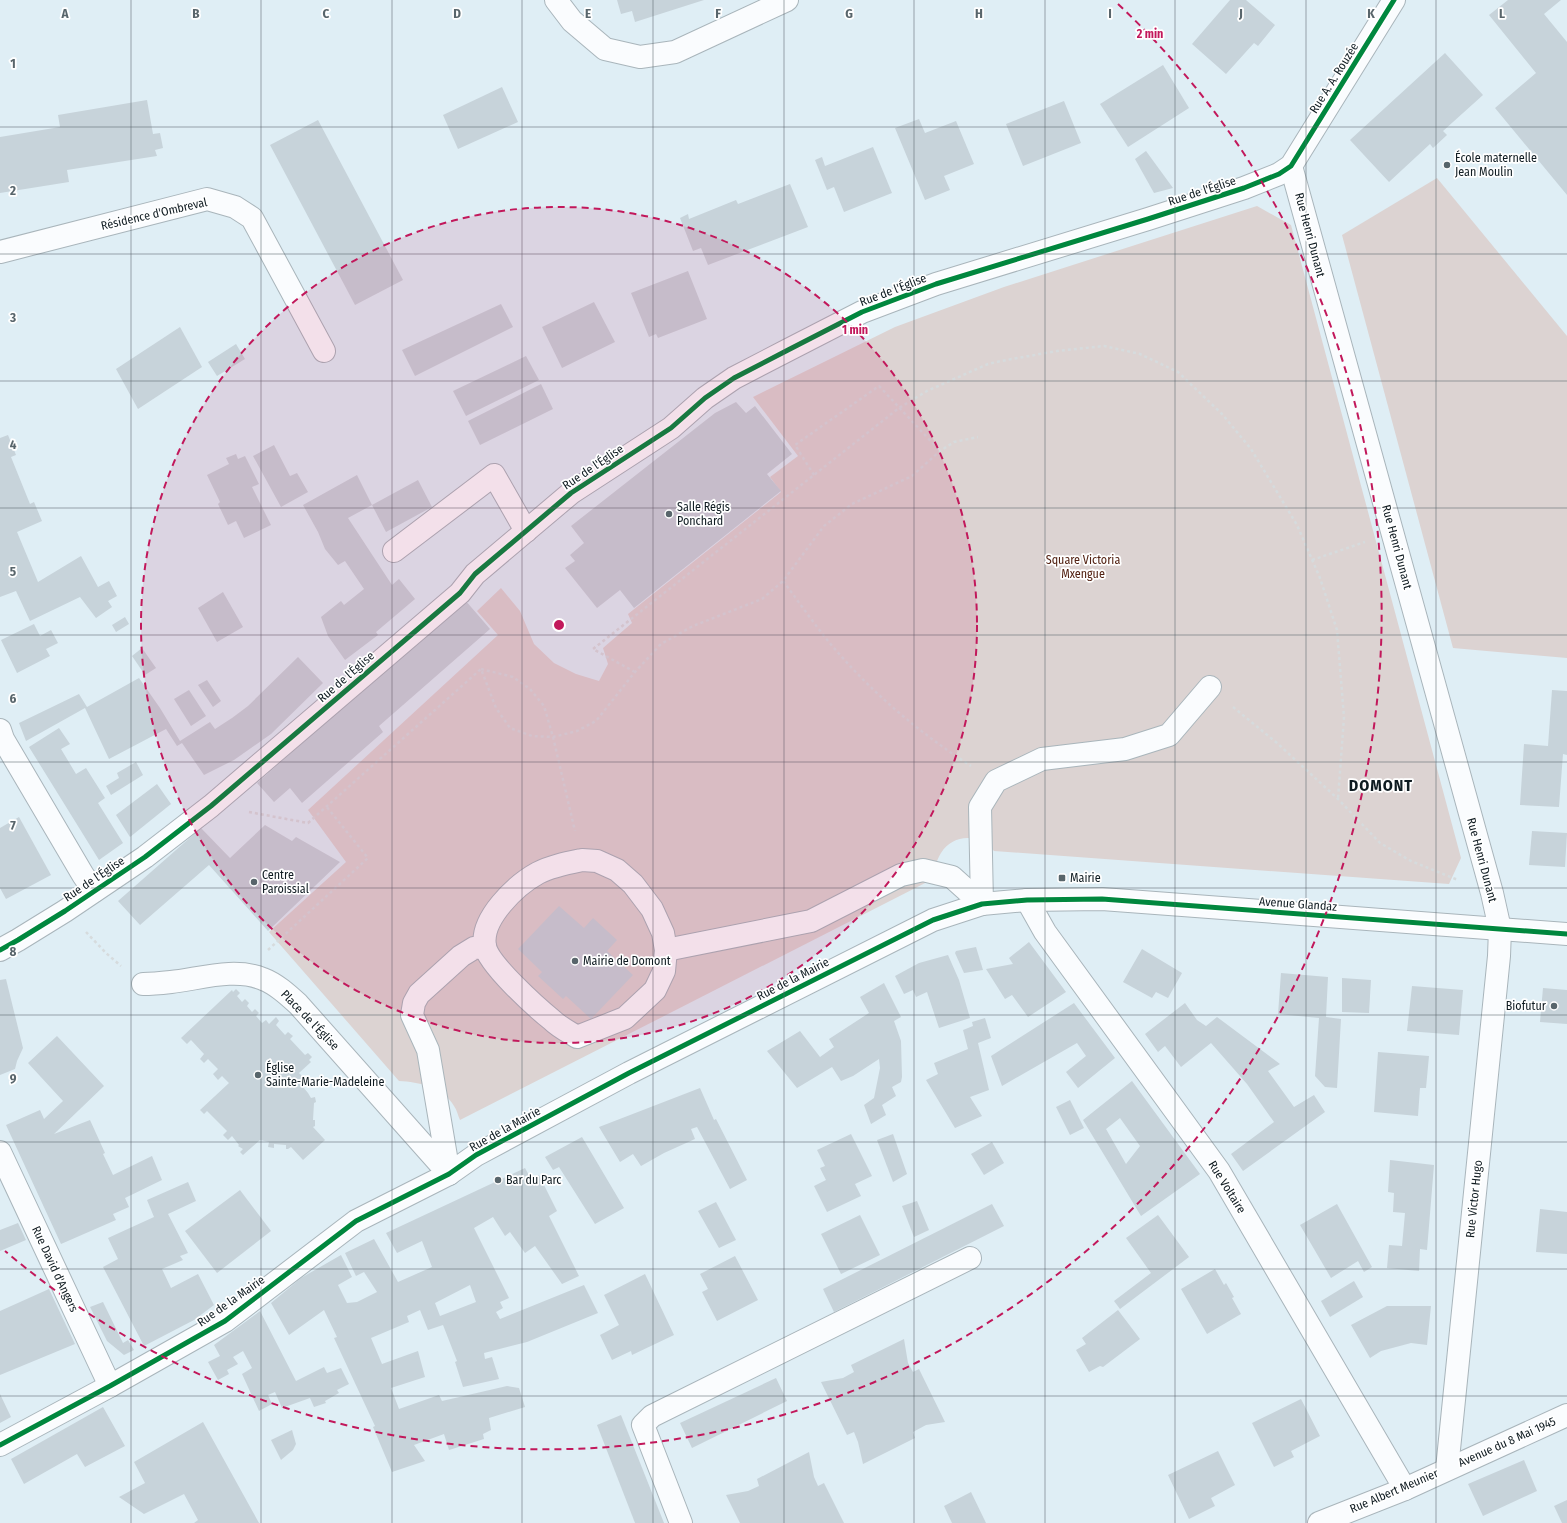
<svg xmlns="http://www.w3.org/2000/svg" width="1567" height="1523" font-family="'Fira Sans Condensed',sans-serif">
  <rect width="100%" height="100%" fill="#dfeef5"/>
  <g fill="#dcd3d2">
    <path d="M1437 178 1567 336V658L1453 648 1342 235Z"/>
    <path d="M1257 206 1291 225 1461 858 1449 884 994 851C979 834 954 833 941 853 936 861 934 870 933 879L460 1120C458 1116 457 1110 454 1106 443 1087 419 1082 399 1081L269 932 346 862 308 810 498 635 477 611 501 588 520 611 534 644 554 663 576 674 599 681 608 664 603 648 632 623 628 614 781 492 770 477 798 456 753 397 895 327 1004 287Z"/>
  </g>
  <g fill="#c7d3da" fill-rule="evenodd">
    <path d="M617 0H704L635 22 632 11 621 14Z"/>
    <path d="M1230 0H1246L1275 25 1258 46 1254 43 1226 74 1192 44Z"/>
    <path d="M1508 0H1561L1544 14 1567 42V195L1495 108 1536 73 1489 15Z"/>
    <path d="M1445 53 1483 95 1443 131 1447 135 1433 148 1430 144 1389 182 1350 140Z"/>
    <path d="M1163 65 1189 108 1128 147 1100 104Z"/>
    <path d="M502 87 518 122 458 149 443 115Z"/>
    <path d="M147 100 153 134 160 133 163 148 155 150 157 156 67 170 69 182 0 193V137L60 127 58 115Z"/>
    <path d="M1064 101 1081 143 1023 166 1006 124Z"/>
    <path d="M919 119 925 133 956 121 974 164 944 176 950 190 925 200 895 128Z"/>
    <path d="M318 120 403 280 355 305 270 145Z"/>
    <path d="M873 147 892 193 844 212 834 187 827 190 815 160 822 157 825 166Z"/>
    <path d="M1146 151 1173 188 1154 193 1135 159Z"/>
    <path d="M790 184 808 227 708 265 701 248 693 251 680 218 688 214 689 219 736 200 738 204Z"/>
    <path d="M688 271 707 319 658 338 656 334 649 337 631 293Z"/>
    <path d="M594 302 615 342 562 368 542 327Z"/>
    <path d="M501 304 513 327 415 376 402 350Z"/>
    <path d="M180 327 202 367 138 409 116 369Z"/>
    <path d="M236 344 245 359 217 376 208 362Z"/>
    <path d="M526 356 539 380 466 416 453 391Z"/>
    <path d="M541 384 553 409 480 445 468 421Z"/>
    <path d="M736 402 746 413 755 406 792 454 767 474 781 491 634 608 620 590 597 608 565 568 575 561 570 555 584 543 571 526 715 413Z"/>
    <path d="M8 435 16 455 11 457 30 504 34 502 42 521 17 532 38 582 81 556 98 587 109 581 117 596 108 601 112 607 96 618 80 597 30 621 16 591 0 597V438Z"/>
    <path d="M274 445 290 476 297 473 308 492 281 507 253 456Z"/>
    <path d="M236 454 238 459 245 456 259 484 252 487 271 525 244 538 236 521 228 525 218 504 220 502 207 475 229 464 226 458Z"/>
    <path d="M357 475 372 505 348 518 392 585 399 579 415 599 376 632 378 635 345 660 328 636 321 617 341 601 344 605 364 589 345 561 338 565 325 549 318 532 303 505Z"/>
    <path d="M418 480 432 507 386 532 372 505Z"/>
    <path d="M223 592 243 627 217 642 198 608Z"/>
    <path d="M465 600 490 629 379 726 383 732 302 803 290 788 274 802 257 783Z"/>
    <path d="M125 617 129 624 116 632 112 625Z"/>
    <path d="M34 624 40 636 51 630 58 643 46 649 50 656 17 673 1 640Z"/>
    <path d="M142 648 156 668 145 675 132 656Z"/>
    <path d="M298 657 323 683 271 734 234 760 204 775 182 743 177 746 166 729 109 759 85 708 26 741 19 723 79 694 87 707 139 678 160 708 180 741 210 722 215 729 232 718 248 706Z"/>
    <path d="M207 680 221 701 213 707 198 685Z"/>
    <path d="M189 690 206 716 191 726 174 699Z"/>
    <path d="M1552 690 1567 691V755L1563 754 1559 807 1520 805 1524 744 1548 746Z"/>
    <path d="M59 728 70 744 61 749 76 774 86 768 105 798 98 803 123 843 99 860 29 747Z"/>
    <path d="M136 762 143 775 111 795 106 786 119 778 117 773Z"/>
    <path d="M157 784 171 804 130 837 116 815Z"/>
    <path d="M19 817 51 875 6 899 0 888V828Z"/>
    <path d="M265 825 292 841 296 837 340 862 268 931 209 865 140 925 118 901 201 828 230 858Z"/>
    <path d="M1532 831 1567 833 1565 867 1529 865Z"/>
    <path d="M559 906 584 928 593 918 617 940 607 951 633 975 591 1019 566 996 563 999 538 976 542 972 518 949Z"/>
    <path d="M1029 942 1066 992 1028 1017 1012 995 1005 999 986 969 1013 964 1009 958Z"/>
    <path d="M976 947 983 970 964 973 955 953 956 951Z"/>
    <path d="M1142 949 1182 973 1168 998 1156 992 1152 998 1123 982Z"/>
    <path d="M948 955 959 980 970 1018 939 1028 927 992 916 997 913 990 904 994 895 976 919 963Z"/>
    <path d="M1281 973 1328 977 1326 1017 1341 1019 1337 1088 1325 1087 1315 1076 1319 1018 1278 1014Z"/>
    <path d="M1342 978 1371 980 1369 1013 1342 1012Z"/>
    <path d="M6 979 23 1048 17 1061 15 1069 0 1075V980Z"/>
    <path d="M884 983 901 1017 894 1021 901 1041 902 1077 901 1082 892 1087 896 1096 882 1105 886 1115 871 1124 864 1105 874 1098 880 1068 879 1059 853 1076 841 1081 832 1067 797 1088 767 1051 800 1031 820 1057 834 1047 829 1039 869 1013 860 997Z"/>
    <path d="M1412 986 1463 990 1459 1035 1407 1031Z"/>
    <path d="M1543 988 1567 990V1024L1540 1022Z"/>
    <path d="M236 989 240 993 237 996 242 1002 245 999 249 1003 247 1006 252 1012 255 1009 259 1013 256 1016 262 1023 266 1020 269 1024 276 1017 279 1021 276 1025 285 1035 288 1032 293 1036 290 1039 305 1055 308 1053 312 1057 309 1060 311 1062 299 1073 303 1077 299 1082 308 1093 311 1098 315 1097 316 1102 314 1103 313 1120H315V1126L313 1127 325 1140 303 1160 291 1147 288 1149H286V1145L274 1144V1148L268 1147 269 1142 260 1140 243 1155 240 1152 243 1149 238 1146 239 1145 232 1136 228 1140 223 1135 227 1131 207 1111 204 1114 200 1110 229 1083 222 1076 218 1080 213 1074 218 1069 208 1059 204 1063 200 1059 204 1054 191 1040 187 1044 181 1038 232 990 233 992Z"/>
    <path d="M1074 1003 1115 1058 1078 1088 1066 1072 1086 1056 1077 1043 1002 1086 991 1056Z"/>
    <path d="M1185 1003 1197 1020 1206 1026 1217 1017 1280 1064 1268 1071 1294 1107 1314 1095 1325 1112 1243 1171 1231 1154 1274 1122 1247 1084 1211 1043 1181 1067 1165 1046 1158 1052 1145 1034Z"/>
    <path d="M985 1018 991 1038 978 1043 989 1090 970 1097 982 1116 955 1128 926 1080 938 1074 934 1063 968 1049 963 1030 973 1026 972 1022Z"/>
    <path d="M57 1036 104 1086 54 1134 90 1120 105 1153 103 1154 113 1175 152 1156 162 1180 125 1198 129 1207 113 1214 116 1220 61 1244 6 1125 40 1110 44 1119 63 1101 28 1063Z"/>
    <path d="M1378 1052 1429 1056 1426 1088H1420L1418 1116 1374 1112Z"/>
    <path d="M1132 1081 1200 1174 1141 1216 1083 1120ZM1120 1118 1140 1146 1126 1164 1106 1129Z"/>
    <path d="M700 1088 714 1120 716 1119 747 1180 730 1189 697 1127 691 1129 695 1139 664 1153 641 1166 633 1154 620 1162 599 1127Z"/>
    <path d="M1070 1100 1084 1128 1070 1135 1056 1107Z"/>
    <path d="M851 1134 872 1176 855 1184 861 1196 827 1212 814 1186 826 1180 820 1168 825 1166 817 1150Z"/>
    <path d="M893 1134 907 1174 893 1182 877 1140Z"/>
    <path d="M582 1137 624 1208 595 1224 559 1167 553 1170 545 1157Z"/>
    <path d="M992 1142 1004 1163 984 1175 971 1154Z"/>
    <path d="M1390 1160 1434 1165 1427 1250 1420 1249 1419 1271 1387 1268 1389 1245 1402 1246 1405 1213 1393 1212 1394 1193 1388 1192Z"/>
    <path d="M525 1168 531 1179 539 1175 557 1211 549 1216 579 1276 562 1284 535 1246 525 1253 510 1232 505 1236 493 1217 474 1228 509 1298 500 1302 503 1308 496 1312 500 1319 584 1285 598 1313 527 1342 484 1353 485 1359 492 1357 499 1379 463 1387 455 1362 457 1361 443 1325 428 1330 420 1310 407 1316 409 1322 371 1338 382 1364 418 1351 425 1377 391 1388 399 1409 439 1395 442 1401 507 1386 519 1388 525 1407 489 1418 491 1430 483 1434 484 1439 449 1450 444 1434 414 1445 425 1461 392 1472 373 1427 375 1426 334 1338 337 1337 324 1310 289 1335 271 1303 301 1278 341 1255 352 1277 338 1285 347 1303 357 1302 377 1292 364 1272 356 1276 345 1253 374 1239 398 1282 432 1267 422 1241 397 1253 386 1233ZM470 1285 476 1302 440 1316 435 1303Z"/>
    <path d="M188 1182 196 1201 168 1214 188 1253 180 1256 183 1260 162 1269 171 1288 198 1274 214 1305 194 1320 144 1346 103 1267 118 1259 108 1238 154 1217 147 1200Z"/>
    <path d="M240 1190 271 1231 217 1273 185 1231Z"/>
    <path d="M917 1201 929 1230 914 1237 902 1206Z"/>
    <path d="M716 1202 736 1240 719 1248 698 1211Z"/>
    <path d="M992 1204 1004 1226 834 1312 823 1289Z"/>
    <path d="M1337 1204 1372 1267 1364 1272 1358 1261 1331 1278 1300 1225Z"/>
    <path d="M1540 1209 1567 1212V1254L1536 1252Z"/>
    <path d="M860 1215 880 1255 841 1274 821 1234Z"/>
    <path d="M1158 1215 1189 1257 1120 1309 1114 1301 1151 1273 1126 1238Z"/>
    <path d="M18 1223 26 1240 0 1251V1230Z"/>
    <path d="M735 1256 758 1300 717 1321 702 1292 708 1289 700 1274Z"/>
    <path d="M1215 1269 1224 1285 1226 1283 1234 1297 1232 1298 1241 1314 1207 1334 1181 1289Z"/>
    <path d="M645 1274 674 1335 632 1355 631 1351 612 1360 600 1335 619 1325 604 1295Z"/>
    <path d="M1354 1281 1363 1297 1330 1317 1321 1301Z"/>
    <path d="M49 1289 75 1344 0 1375V1311Z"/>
    <path d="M103 1302 123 1343 128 1340 134 1350 124 1355 107 1341 90 1307Z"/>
    <path d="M1387 1306H1431L1427 1345 1411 1343 1381 1351 1370 1358 1351 1325Z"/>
    <path d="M1118 1310 1140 1339 1103 1367 1100 1366 1089 1372 1076 1350 1086 1344 1082 1338Z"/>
    <path d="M260 1311 296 1381 324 1367 327 1373 341 1368 349 1384 337 1390 339 1393 325 1401 326 1403 314 1407 310 1398 282 1408 275 1392 268 1395 272 1404 259 1411 242 1374 252 1368 243 1351 233 1357 238 1364 227 1370 229 1374 218 1380 208 1362 220 1356 214 1345Z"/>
    <path d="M904 1339 908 1363 913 1372 919 1369 945 1422 926 1425 913 1432 915 1438 863 1464 858 1442 854 1432 847 1435 821 1382 843 1378 854 1372 851 1365Z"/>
    <path d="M776 1378 787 1401 692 1448 680 1423Z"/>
    <path d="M0 1394 11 1417 0 1423Z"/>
    <path d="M1301 1399 1320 1436 1291 1451 1294 1457 1274 1467 1252 1423Z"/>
    <path d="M103 1407 125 1446 85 1467 77 1454 24 1484 11 1459Z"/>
    <path d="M621 1415 664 1523H635L597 1425Z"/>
    <path d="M203 1422 259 1523H194L198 1520 184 1494 144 1514 119 1497 145 1483 134 1462Z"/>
    <path d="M292 1430 296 1444 293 1450 281 1460 271 1440Z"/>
    <path d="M1218 1451 1235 1485 1211 1498 1215 1506 1189 1519 1168 1475Z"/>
    <path d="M809 1452 814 1477 818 1486 824 1483 844 1523H740L726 1495 748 1491 759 1486 757 1479Z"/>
    <path d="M1524 1460 1537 1491 1483 1516 1468 1484Z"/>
    <path d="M971 1492 986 1523H952L944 1506Z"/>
    <path d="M1567 1500V1523H1562L1554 1506Z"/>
  </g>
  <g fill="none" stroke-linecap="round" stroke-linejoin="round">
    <defs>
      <g id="minor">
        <path d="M556 0 572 21 605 49 640 57 675 52 787 0"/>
        <path d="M1291 166 1492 893 1500 929 1499 956 1447 1469"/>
        <path d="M0 252 207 199 235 207 252 218 324 351"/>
        <path d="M394 551 494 475 526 531"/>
        <path d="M0 730 3 739 83 875 94 891"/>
        <path d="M582 860 597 861 617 870 633 884 652 909 663 933 666 950 664 971 655 990 625 1018 577 1037C569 1032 559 1027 552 1020 537 1008 488 964 485 946 480 919 516 885 538 873 551 866 567 863 582 860Z"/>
        <path d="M1027 900 1045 932 1219 1171 1405 1489"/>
        <path d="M982 904 980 807 996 781 1042 759 1125 749 1169 735 1210 687"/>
        <path d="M0 950 18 940 65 911 145 857 211 806 460 593 475 574 571 493 671 428 705 398 734 378 788 350 862 312 936 284 1148 219 1244 188 1279 174 1291 166 1394 0"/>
        <path d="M666 950 811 921 901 875 923 870 952 877 982 904"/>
        <path d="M143 984C152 984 162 983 171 982 199 979 235 967 263 979 276 984 287 994 298 1004L449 1174"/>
        <path d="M0 1152 110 1386"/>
        <path d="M449 1174 428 1050 412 1015 414 1003 419 994 461 956 474 948 485 947"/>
        <path d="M0 1445 110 1386 225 1321 356 1221 449 1174 476 1155 629 1073 933 920 982 904 1027 900 1102 899 1567 934"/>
        <path d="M681 1523 643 1425 652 1416 970 1258"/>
        <path d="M1319 1523 1405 1489 1567 1415"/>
      </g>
    </defs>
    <use href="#minor" stroke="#a9b5bb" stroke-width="24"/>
    <g stroke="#d6dbdd" stroke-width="2.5" stroke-dasharray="3 3" stroke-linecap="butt">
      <path d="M814 475 795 445 879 386 940 451"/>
      <path d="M1312 560 1365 542"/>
      <path d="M783 581C802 606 820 633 841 656 879 699 923 735 971 766"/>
      <path d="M481 669 513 677 530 689 544 706 553 737 575 831"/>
      <path d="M635 672 593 649 899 408 927 391 988 364 1001 361 1057 351 1104 346 1140 354 1178 372 1222 414 1251 449 1297 525 1320 578 1337 630 1344 717 1338 799"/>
      <path d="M1233 707 1277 743 1338 799 1380 843 1411 861 1458 880"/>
      <path d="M249 812 308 823 481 669 496 708 510 728 532 736 553 737 577 731 596 721 635 672 661 644 693 626 762 599 783 581 824 526 852 504 912 476 940 451 954 442 978 437"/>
      <path d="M86 932 106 953 121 966"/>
      <path d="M268 950 368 858 326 806"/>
    </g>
    <use href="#minor" stroke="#fafcfe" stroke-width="22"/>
    <defs>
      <g id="cycleway">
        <path d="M0 950 18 940 65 911 145 857 211 806 460 593 475 574 571 493 671 428 705 398 734 378 788 350 862 312 936 284 1148 219 1244 188 1279 174 1291 166 1394 0"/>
        <path d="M0 1445 110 1386 225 1321 356 1221 449 1174 476 1155 629 1073 933 920 982 904 1027 900 1102 899 1567 934"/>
      </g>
    </defs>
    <use href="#cycleway" stroke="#fff" stroke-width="8"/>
    <use href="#cycleway" stroke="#00873e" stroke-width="5"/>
  </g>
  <path fill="none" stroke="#58656b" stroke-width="1" stroke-opacity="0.55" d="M131 0V1523M261 0V1523M392 0V1523M522 0V1523M653 0V1523M784 0V1523M914 0V1523M1045 0V1523M1175 0V1523M1306 0V1523M1436 0V1523M0 127H1567M0 254H1567M0 381H1567M0 508H1567M0 635H1567M0 762H1567M0 888H1567M0 1015H1567M0 1142H1567M0 1269H1567M0 1396H1567"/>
  <circle cx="559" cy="625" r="418" fill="#c2185b" fill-opacity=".12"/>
  <g fill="none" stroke="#c2185b" stroke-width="2" stroke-dasharray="7 5">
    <circle cx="559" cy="625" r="418"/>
    <path d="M1118 4A836 836 0 0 1 5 1251"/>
  </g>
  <g fill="#58656b" stroke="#fff" stroke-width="1.5">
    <circle cx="1447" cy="165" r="4"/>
    <circle cx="669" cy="514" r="4"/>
    <rect x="1058" y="874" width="8" height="8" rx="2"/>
    <circle cx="254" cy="882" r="4"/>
    <circle cx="575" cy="961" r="4"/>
    <circle cx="1554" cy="1006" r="4"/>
    <circle cx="258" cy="1075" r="4"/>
    <circle cx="498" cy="1180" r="4"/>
  </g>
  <g text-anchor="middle" stroke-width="3.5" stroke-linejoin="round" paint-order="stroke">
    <g font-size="12" fill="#0f1b21" stroke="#fff">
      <text transform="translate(1334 78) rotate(-58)" y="4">Rue A. A. Rouzée</text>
      <text transform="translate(1202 191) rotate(-18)" y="4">Rue de l'Église</text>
      <text transform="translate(154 214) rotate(-13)" y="4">Résidence d'Ombreval</text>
      <text transform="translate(1310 235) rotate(75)" y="4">Rue Henri Dunant</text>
      <text transform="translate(893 290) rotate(-21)" y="4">Rue de l'Église</text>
      <text transform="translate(593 467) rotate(-34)" y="4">Rue de l'Église</text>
      <text transform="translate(1397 547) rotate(75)" y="4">Rue Henri Dunant</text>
      <text transform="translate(346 677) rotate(-41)" y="4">Rue de l'Église</text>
      <text transform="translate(1482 860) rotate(75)" y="4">Rue Henri Dunant</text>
      <text transform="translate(94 879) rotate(-34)" y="4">Rue de l'Église</text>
      <text transform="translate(1298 904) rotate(4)" y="4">Avenue Glandaz</text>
      <text transform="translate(793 979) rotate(-27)" y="4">Rue de la Mairie</text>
      <text transform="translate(310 1020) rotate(46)" y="4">Place de l'Église</text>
      <text transform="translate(505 1129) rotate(-29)" y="4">Rue de la Mairie</text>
      <text transform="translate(1227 1187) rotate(58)" y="4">Rue Voltaire</text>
      <text transform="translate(1474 1199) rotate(-84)" y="4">Rue Victor Hugo</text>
      <text transform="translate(55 1269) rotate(65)" y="4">Rue David d'Angers</text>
      <text transform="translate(231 1301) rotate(-35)" y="4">Rue de la Mairie</text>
      <text transform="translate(1507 1442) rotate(-24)" y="4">Avenue du 8 Mai 1945</text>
      <text transform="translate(1394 1491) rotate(-23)" y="4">Rue Albert Meunier</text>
    </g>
    <g font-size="12" fill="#0f1b21" stroke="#fff" text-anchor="start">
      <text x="1455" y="162">École maternelle<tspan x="1455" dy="14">Jean Moulin</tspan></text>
      <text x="677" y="511">Salle Régis<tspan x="677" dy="14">Ponchard</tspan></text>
      <text x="262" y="879">Centre<tspan x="262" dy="14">Paroissial</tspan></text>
      <text x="1070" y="882">Mairie</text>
      <text x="583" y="965">Mairie de Domont</text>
      <text x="1546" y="1010" text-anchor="end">Biofutur</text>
      <text x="266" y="1072">Église<tspan x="266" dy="14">Sainte-Marie-Madeleine</tspan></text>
      <text x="506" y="1184">Bar du Parc</text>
    </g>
    <g font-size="12" fill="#532213" stroke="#fff">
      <text x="1083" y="564">Square Victoria<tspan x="1083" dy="14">Mxengue</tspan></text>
    </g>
    <g font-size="16" font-weight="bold" letter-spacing="1" fill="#0f1b21" stroke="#fff">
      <text x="1381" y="791">DOMONT</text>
    </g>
  </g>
  <g font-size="13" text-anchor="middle" font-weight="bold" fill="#58656b" stroke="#fff" stroke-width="3.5" stroke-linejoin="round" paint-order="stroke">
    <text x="65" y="18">A</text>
    <text x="196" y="18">B</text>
    <text x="326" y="18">C</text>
    <text x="457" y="18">D</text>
    <text x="588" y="18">E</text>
    <text x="718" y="18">F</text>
    <text x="849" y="18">G</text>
    <text x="979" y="18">H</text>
    <text x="1110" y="18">I</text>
    <text x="1241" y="18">J</text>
    <text x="1371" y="18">K</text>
    <text x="1502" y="18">L</text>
    <text x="13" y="68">1</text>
    <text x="13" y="195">2</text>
    <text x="13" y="322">3</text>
    <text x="13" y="449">4</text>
    <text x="13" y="576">5</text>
    <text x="13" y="703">6</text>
    <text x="13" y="830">7</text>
    <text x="13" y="956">8</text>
    <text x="13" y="1083">9</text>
  </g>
  <circle cx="559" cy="625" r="6" fill="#c2185b" stroke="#fff" stroke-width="2"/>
  <g font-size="12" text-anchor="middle" font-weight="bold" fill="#c2185b" stroke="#fff" stroke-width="3.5" stroke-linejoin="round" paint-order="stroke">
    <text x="1150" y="38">2 min</text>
    <text x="855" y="334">1 min</text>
  </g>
</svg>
